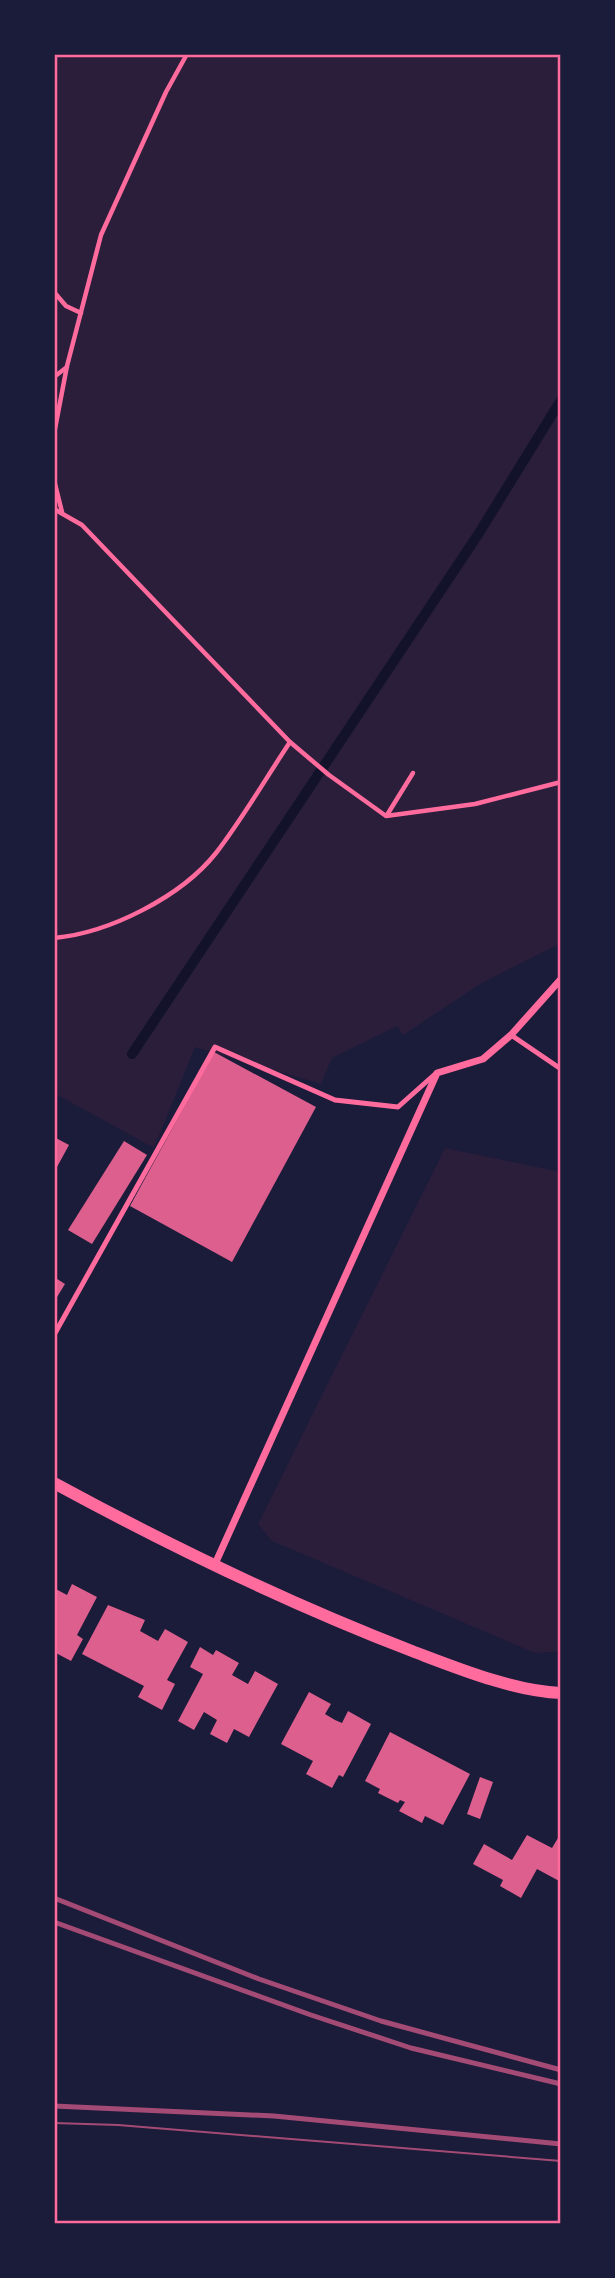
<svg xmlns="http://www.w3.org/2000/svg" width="615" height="2278" font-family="'PT Sans Narrow',sans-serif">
  <rect width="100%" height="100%" fill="#1b1b3a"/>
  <g fill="#2a1e3b">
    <path d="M54 54H561V943L480 984 403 1035 397 1026 332 1058 321 1084 195 1047 154 1148 54 1093Z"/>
    <path d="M445 1148 561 1172V1651L535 1653 272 1541 258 1524Z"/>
  </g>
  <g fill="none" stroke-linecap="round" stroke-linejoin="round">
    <path stroke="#12122b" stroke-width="10" d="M132 1054 479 533 561 400"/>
  </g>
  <g fill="#dd5f8e">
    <path d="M214 1052 316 1107 232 1262 130 1206Z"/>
    <path d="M54 1137 69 1145 57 1167 54 1166Z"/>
    <path d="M124 1141 147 1155 92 1244 68 1230Z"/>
    <path d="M54 1277 65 1284 54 1302Z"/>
    <path d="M72 1584 97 1597 77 1635 83 1639 71 1661 54 1652V1588L67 1595Z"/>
    <path d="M108 1605 145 1620 140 1631 158 1641 165 1629 188 1642 167 1680 175 1684 162 1710 138 1697 144 1686 82 1654Z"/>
    <path d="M200 1647 213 1655 216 1650 239 1663 232 1675 248 1684 255 1671 278 1684 249 1737 234 1729 227 1743 210 1734 217 1720 204 1712 194 1730 178 1721 203 1674 190 1667Z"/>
    <path d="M309 1692 331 1704 325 1714 335 1720 342 1723 348 1711 371 1724 343 1777 339 1775 332 1788 306 1774 313 1761 281 1744Z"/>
    <path d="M390 1732 470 1774 443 1825 425 1816 422 1823 399 1811 405 1802 400 1800 398 1803 378 1793 380 1789 365 1781Z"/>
    <path d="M480 1777 493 1782 480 1819 467 1814Z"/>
    <path d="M561 1833V1882L537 1869 521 1898 500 1886 503 1880 473 1864 484 1844 512 1860 527 1835 552 1848Z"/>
  </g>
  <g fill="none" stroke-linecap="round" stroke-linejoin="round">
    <g stroke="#ff6b9d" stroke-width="4.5">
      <path d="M54 292 66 306 81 313"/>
      <path d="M54 377 67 367"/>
      <path d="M54 434 67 366 101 235 166 92 187 54"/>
      <path d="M54 480 62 512"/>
      <path d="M54 509 82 525 290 742 329 775 386 816 475 804 561 782"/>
      <path d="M387 815 413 773"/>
      <path d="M54 938C109 933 181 897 216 853 243 818 266 778 290 742"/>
    </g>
    <g stroke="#ff6b9d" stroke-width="5">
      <path d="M511 1035 561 1069"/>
      <path d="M54 1335 215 1047 335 1100 398 1107 434 1075"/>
    </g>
    <path stroke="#ff6b9d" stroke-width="7" d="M215 1564 437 1073 483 1059 511 1035 561 979"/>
    <path stroke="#ff6b9d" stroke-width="12" d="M54 1483C170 1546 290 1604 412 1651 457 1668 513 1691 561 1693"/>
    <path stroke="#a44b75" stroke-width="2" d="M54 2123 118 2125 561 2161"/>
    <g stroke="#a44b75" stroke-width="5">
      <path d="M54 1898 259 1979 381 2021 561 2070"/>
      <path d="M54 1922 311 2015 411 2048 561 2084"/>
      <path d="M54 2106 274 2116 561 2144"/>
    </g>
  </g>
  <rect width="615" height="2278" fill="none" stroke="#1b1b3a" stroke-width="112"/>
  <rect x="56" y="56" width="503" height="2166" fill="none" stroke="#ff6b9d" stroke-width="2.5"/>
</svg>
